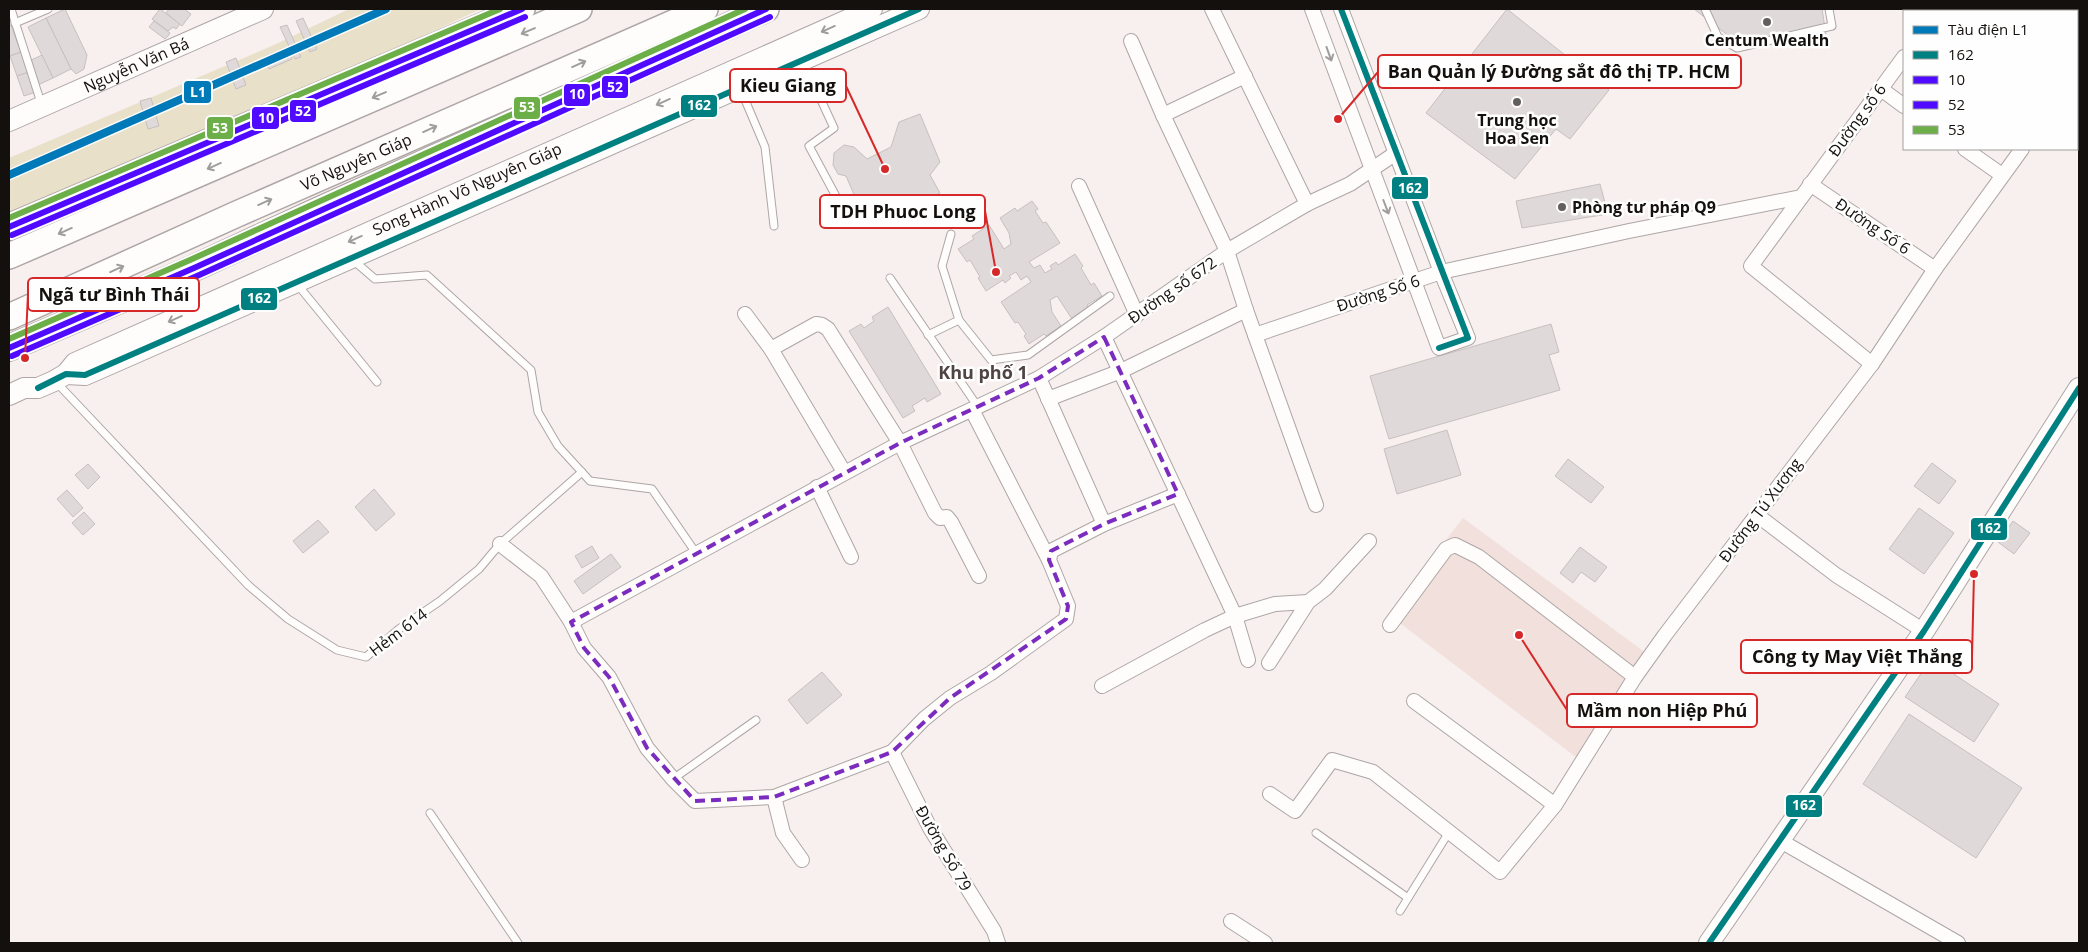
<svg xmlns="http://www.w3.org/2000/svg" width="2088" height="952" font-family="'Open Sans',sans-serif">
  <rect width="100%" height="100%" fill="#f8f0ee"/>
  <path fill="#f1e0dc" d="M1463 518 1650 656 1577 758 1388 614Z"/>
  <path fill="#e9e0ca" d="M349 9H481L425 35 9 215V158L274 45Z"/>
  <g fill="#dfd9d9" stroke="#c6c0bf">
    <path d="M65 9 87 55 84 69 76 74 71 69 46 18Z"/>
    <path d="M160 9 180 24 176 29 173 27 168 31 152 19Z"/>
    <path d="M169 9H184L191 14 182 26 166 13Z"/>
    <path d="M1507 9 1609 90 1570 139 1556 129 1515 179 1426 113Z"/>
    <path d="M1694 9H1822L1826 34 1742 46Z"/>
    <path d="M46 18 71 69 53 78 28 27Z"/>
    <path d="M303 18 317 49 310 52 296 21Z"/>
    <path d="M154 21 170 33 168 36 165 39 149 27Z"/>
    <path d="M11 25 21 52 9 56V26Z"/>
    <path d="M287 25 301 57 295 59 280 27Z"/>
    <path d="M287 47 292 59 269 69 264 57Z"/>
    <path d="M21 52 29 72 17 76 10 56Z"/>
    <path d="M42 55 53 78 38 85 27 62Z"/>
    <path d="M236 58 246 85 236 89 226 62Z"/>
    <path d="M29 72 36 92 24 96 17 76Z"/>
    <path d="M151 98 159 126 148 129 140 101Z"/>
    <path d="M920 114 940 162 930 175 940 193 891 216 886 205 862 213 846 176 838 174 833 165 834 153 844 145 854 147 867 159 891 147 899 122Z"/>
    <path d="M1600 184 1608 214 1522 228 1516 201Z"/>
    <path d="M1032 201 1038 209 1035 211 1043 223 1046 222 1060 243 1029 262 1034 268 1040 265 1045 273 1052 269 1050 266 1056 262 1058 265 1075 254 1083 266 1081 268 1091 285 1094 283 1102 296 1087 305 1089 308 1072 319 1057 296 1050 300 1052 312 1061 326 1046 336 1044 334 1029 344 1024 336 1026 334 1018 322 1015 323 1001 302 1031 282 1027 276 1021 280 1016 272 1009 276 1011 278 1005 283 1003 280 986 291 978 278 980 277 970 260 967 262 958 249 974 239 972 236 989 225 1004 249 1011 244 1009 233 1000 218 1015 208 1017 211Z"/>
    <path d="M888 307 941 394 927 402 925 398 912 406 915 411 903 418 849 331 861 324 864 328 874 321 872 317Z"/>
    <path d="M1551 324 1559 352 1549 355 1560 390 1389 439 1370 376Z"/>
    <path d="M1447 430 1461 475 1397 494 1384 449Z"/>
    <path d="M1568 459 1604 487 1591 503 1555 476Z"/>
    <path d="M1932 463 1956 481 1939 504 1914 486Z"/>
    <path d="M88 464 100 477 88 489 75 475Z"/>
    <path d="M374 489 395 514 376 531 355 507Z"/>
    <path d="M67 490 83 508 73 517 57 499Z"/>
    <path d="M1919 508 1954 533 1924 574 1889 549Z"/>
    <path d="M84 512 95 524 83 535 72 523Z"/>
    <path d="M318 520 329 532 303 553 293 541Z"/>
    <path d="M2013 521 2030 533 2014 554 1998 542Z"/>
    <path d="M592 546 599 558 582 568 575 556Z"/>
    <path d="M1580 547 1607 567 1595 582 1581 572 1573 583 1560 573Z"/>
    <path d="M611 554 621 567 583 594 574 581Z"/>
    <path d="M1931 659 1999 704 1974 742 1905 697Z"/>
    <path d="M822 672 842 695 807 724 788 700Z"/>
    <path d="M1909 714 2022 788 1976 858 1863 784Z"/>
  </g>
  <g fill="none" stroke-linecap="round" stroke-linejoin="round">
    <defs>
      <g id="lane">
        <path d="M11 9 42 106"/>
        <path d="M1705 9 1718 37 1737 48 1832 26 1829 9"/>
        <path d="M2040 9 2043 11"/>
        <path d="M15 23 48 9"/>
        <path d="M2077 35 2079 37"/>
        <path d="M803 61 834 128 809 146 846 215"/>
        <path d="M740 88 765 147 774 226"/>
        <path d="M353 260 375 279 427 275 531 370 538 412 558 446 590 481 652 489 696 553"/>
        <path d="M890 278 978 407"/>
        <path d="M297 284 377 382"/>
        <path d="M959 320 991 360 1028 355 1110 296"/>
        <path d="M928 335 959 320 942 266 951 234"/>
        <path d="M56 382 248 585 288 619 337 650 366 657 399 629 440 601 479 569 500 544 582 472"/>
        <path d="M673 779 756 720"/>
        <path d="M430 813 518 943"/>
        <path d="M1316 833 1408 898"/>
        <path d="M1400 911 1449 832"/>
      </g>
      <g id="street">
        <path d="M1212 9 1307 204"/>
        <path d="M1312 9 1439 348 1468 338 1441 272 1341 9"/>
        <path d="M1938 11 1940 9"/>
        <path d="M1131 41 1163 115"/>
        <path d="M1245 76 1163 115 1227 251 1246 310"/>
        <path d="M1881 89 1904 106"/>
        <path d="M1965 149 2002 175"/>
        <path d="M1810 184 1935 269"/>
        <path d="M1079 186 1137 315"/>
        <path d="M745 314 771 349 844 472"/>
        <path d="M1255 335 1316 505"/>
        <path d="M1104 337 1235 616 1248 660"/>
        <path d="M771 349 816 324 822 325 828 329 900 443 935 513 940 518 947 517 951 522 979 576"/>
        <path d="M1872 364 1751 266 1904 57"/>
        <path d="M1039 378 1104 524"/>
        <path d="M1048 399 1121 371 1246 310 1255 335 1441 272 1629 231 1801 197"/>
        <path d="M972 410 1049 560"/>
        <path d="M817 487 851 557"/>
        <path d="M1757 515 1836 575 1924 631"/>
        <path d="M500 544 541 576 571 622 584 648 609 677 647 748 673 779 695 801 774 797 892 752 924 719 950 698 991 673 1066 619 1068 606 1049 560 1051 551 1104 524 1178 494"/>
        <path d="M571 622 900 443 1039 378 1104 337 1227 251 1307 204 1350 184 1396 153"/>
        <path d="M1390 625 1446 549 1455 545 1479 557 1635 677"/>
        <path d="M1269 663 1308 602"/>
        <path d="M1102 686 1205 630 1235 616 1275 604 1308 602 1325 589 1369 541"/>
        <path d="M1414 701 1555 805"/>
        <path d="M892 752 930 828 994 931 998 943"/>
        <path d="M1270 794 1295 811 1332 760 1373 772 1500 872 1555 805 1635 677 1665 635 1872 364 1935 269 2022 149"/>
        <path d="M774 797 783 833 802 860"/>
        <path d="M1779 840 1958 943"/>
        <path d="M1231 921 1265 943"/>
      </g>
      <g id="secondary">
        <path d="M1981 9 1984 11"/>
        <path d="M2077 83 2079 85"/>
        <path id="s1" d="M9 121 263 9"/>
        <path d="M66 374 85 375 919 9"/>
        <path id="s2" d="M9 395 24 388H38L54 381 66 374 75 363 872 9"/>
        <path d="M1709 943 1924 631 2079 388"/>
      </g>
      <g id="highway">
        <path d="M9 227 522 9"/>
        <path d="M9 256 579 9"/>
        <path id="s3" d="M9 317 237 214 705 9"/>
        <path d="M9 348 194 268 317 211 766 9"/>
      </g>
    </defs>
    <use href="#lane" stroke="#ada6a5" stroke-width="9"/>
    <use href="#street" stroke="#ada6a5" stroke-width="16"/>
    <use href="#secondary" stroke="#ada6a5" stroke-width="22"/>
    <use href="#highway" stroke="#ada6a5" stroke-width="28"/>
    <use href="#lane" stroke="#fefdfc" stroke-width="7"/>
    <use href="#street" stroke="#fefdfc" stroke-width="14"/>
    <use href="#secondary" stroke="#fefdfc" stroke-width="20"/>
    <use href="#highway" stroke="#fefdfc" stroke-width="25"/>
    <defs>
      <g id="bus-1">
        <path d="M1341 9 1468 338 1439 348"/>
        <path d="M38 388 66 374 85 375 919 9"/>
        <path d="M1709 943 1924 631 2079 388"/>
      </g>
      <g id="bus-2">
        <path d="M9 227 522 9"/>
        <path d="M9 348 194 268 766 9"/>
      </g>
      <g id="bus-3">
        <path d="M12 235 525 17"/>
        <path d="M12 356 197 276 770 17"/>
      </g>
      <g id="bus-4">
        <path d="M9 218 500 9"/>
        <path d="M9 339 190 260 745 9"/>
      </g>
    </defs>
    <use href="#bus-1" stroke="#fefefe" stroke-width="10"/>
    <use href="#bus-2" stroke="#fefefe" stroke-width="10"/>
    <use href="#bus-3" stroke="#fefefe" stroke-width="10"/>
    <use href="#bus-4" stroke="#fefefe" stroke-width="10"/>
    <use href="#bus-1" stroke="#008080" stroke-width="6"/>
    <use href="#bus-2" stroke="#4f0aff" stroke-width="6"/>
    <use href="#bus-3" stroke="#4f0aff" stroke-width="6"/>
    <use href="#bus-4" stroke="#6cae47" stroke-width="6"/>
    <defs>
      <path id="metro-1" d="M9 175 386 9"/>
    </defs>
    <use href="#metro-1" stroke="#fefefe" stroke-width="11"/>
    <use href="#metro-1" stroke="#0079b8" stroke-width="8"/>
  </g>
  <defs><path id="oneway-shaft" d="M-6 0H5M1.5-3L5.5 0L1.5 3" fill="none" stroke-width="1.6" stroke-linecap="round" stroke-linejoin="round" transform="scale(1.25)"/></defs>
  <g stroke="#a09e9d">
    <use href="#oneway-shaft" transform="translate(828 29) rotate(156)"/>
    <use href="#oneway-shaft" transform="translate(528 31) rotate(157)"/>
    <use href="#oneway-shaft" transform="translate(1329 54) rotate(70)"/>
    <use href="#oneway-shaft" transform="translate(579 64) rotate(-24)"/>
    <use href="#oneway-shaft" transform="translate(379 95) rotate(157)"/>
    <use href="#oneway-shaft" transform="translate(663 102) rotate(156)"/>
    <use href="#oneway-shaft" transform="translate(430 129) rotate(-24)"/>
    <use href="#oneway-shaft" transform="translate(214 166) rotate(156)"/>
    <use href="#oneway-shaft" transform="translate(265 202) rotate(-24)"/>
    <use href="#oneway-shaft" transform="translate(1386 207) rotate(69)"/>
    <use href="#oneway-shaft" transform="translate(65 231) rotate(156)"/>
    <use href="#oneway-shaft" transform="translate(355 239) rotate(156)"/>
    <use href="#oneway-shaft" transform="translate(117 269) rotate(-24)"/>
    <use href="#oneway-shaft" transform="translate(175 319) rotate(156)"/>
  </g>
  <path fill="none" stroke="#7b2cbf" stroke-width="4" stroke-dasharray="10 6" stroke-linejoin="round" d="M1104 337 1178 494 1104 524 1051 551 1049 560 1068 606 1066 619 950 698 892 752 774 797 695 801 647 748 609 677 584 648 571 622 900 443 1039 378Z"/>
  <g fill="#645e5c" stroke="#fefefe" stroke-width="2">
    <circle cx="1767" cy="22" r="5"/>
    <circle cx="1517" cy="102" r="5"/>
    <circle cx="1562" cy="207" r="5"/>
  </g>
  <g text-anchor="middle" stroke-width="5" stroke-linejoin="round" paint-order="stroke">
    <g font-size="16" font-weight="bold" fill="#14100e" stroke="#fefefe">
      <text x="1767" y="46">Centum Wealth</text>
      <text x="1517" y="126">Trung học<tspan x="1517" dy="18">Hoa Sen</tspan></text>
      <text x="1572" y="213" text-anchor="start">Phòng tư pháp Q9</text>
    </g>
    <g font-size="16" fill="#14100e" stroke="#fefefe">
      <text dy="6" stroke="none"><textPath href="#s1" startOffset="139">Nguyễn Văn Bá</textPath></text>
      <text transform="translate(1857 120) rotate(-54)" y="6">Đường số 6</text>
      <text dy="6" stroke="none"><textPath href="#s3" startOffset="380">Võ Nguyên Giáp</textPath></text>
      <text dy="6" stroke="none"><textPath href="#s2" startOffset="505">Song Hành Võ Nguyên Giáp</textPath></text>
      <text transform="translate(1873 226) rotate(34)" y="6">Đường Số 6</text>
      <text transform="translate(1172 290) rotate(-35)" y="6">Đường số 672</text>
      <text transform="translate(1378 293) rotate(-18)" y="6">Đường Số 6</text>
      <text transform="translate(1760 510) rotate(-53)" y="6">Đường Tú Xương</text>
      <text transform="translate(398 632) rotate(-37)" y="6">Hẻm 614</text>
      <text transform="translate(944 848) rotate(60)" y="6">Đường Số 79</text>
    </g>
    <g font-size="18" font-weight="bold" fill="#4f4441" stroke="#fefefe">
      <text x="983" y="379">Khu phố 1</text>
    </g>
  </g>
  <path fill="none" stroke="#d62828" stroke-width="2" d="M1338 119L1378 72M885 169L846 86M996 272L985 211M25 358L28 294M1974 574L1972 657M1519 635L1567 710"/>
  <g fill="#d62828" stroke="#fefefe" stroke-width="2">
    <circle cx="1338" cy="119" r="5"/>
    <circle cx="885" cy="169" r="5"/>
    <circle cx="996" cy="272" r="5"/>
    <circle cx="25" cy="358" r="5"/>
    <circle cx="1974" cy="574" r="5"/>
    <circle cx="1519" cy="635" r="5"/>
  </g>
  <g fill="#fefefe" stroke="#d62828" stroke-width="2">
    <rect x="1378" y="55" width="363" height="33" rx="5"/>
    <rect x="730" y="69" width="116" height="33" rx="5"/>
    <rect x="820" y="195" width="165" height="33" rx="5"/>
    <rect x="28" y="278" width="171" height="33" rx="5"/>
    <rect x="1741" y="640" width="231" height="33" rx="5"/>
    <rect x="1567" y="694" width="190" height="33" rx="5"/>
  </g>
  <g font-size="18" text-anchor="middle" font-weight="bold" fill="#14100e">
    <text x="1559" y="78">Ban Quản lý Đường sắt đô thị TP. HCM</text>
    <text x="788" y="92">Kieu Giang</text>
    <text x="903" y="218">TDH Phuoc Long</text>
    <text x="114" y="301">Ngã tư Bình Thái</text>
    <text x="1857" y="663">Công ty May Việt Thắng</text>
    <text x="1662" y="717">Mầm non Hiệp Phú</text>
  </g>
  <g stroke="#fefefe" stroke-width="2">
    <rect x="601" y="75" width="28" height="24" rx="5" fill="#4f0aff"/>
    <rect x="183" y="80" width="29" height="24" rx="5" fill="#0079b8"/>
    <rect x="563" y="83" width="28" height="24" rx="5" fill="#4f0aff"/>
    <rect x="680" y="94" width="38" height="24" rx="5" fill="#008080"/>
    <rect x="513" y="96" width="28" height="24" rx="5" fill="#6cae47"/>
    <rect x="289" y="99" width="28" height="24" rx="5" fill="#4f0aff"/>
    <rect x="251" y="106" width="29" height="24" rx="5" fill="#4f0aff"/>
    <rect x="206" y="116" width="28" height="24" rx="5" fill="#6cae47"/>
    <rect x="1391" y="176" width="38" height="24" rx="5" fill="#008080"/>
    <rect x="240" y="287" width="38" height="24" rx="5" fill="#008080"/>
    <rect x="1970" y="517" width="38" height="24" rx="5" fill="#008080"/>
    <rect x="1785" y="794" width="38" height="24" rx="5" fill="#008080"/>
  </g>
  <g font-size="14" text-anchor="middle" font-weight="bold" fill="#fff">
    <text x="615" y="92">52</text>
    <text x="198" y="97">L1</text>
    <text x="577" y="99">10</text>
    <text x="699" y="110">162</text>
    <text x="527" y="112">53</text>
    <text x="303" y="116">52</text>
    <text x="266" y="123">10</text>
    <text x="220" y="133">53</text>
    <text x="1410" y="193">162</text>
    <text x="259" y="303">162</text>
    <text x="1989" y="533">162</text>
    <text x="1804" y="810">162</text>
  </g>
  <rect width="2088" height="952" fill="none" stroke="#14100e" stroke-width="20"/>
  <rect x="1903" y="10" width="175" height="140" fill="#fefefe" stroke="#a09f9e"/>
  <rect x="1913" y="26" width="25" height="8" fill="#0079b8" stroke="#a09f9e"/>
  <text x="1948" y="35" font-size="15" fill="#14100e">Tàu điện L1</text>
  <rect x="1913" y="51" width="25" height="8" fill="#008080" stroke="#a09f9e"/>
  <text x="1948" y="60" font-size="15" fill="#14100e">162</text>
  <rect x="1913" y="76" width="25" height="8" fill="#4f0aff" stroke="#a09f9e"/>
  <text x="1948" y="85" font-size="15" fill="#14100e">10</text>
  <rect x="1913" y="101" width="25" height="8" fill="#4f0aff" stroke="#a09f9e"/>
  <text x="1948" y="110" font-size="15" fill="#14100e">52</text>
  <rect x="1913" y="126" width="25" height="8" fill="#6cae47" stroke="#a09f9e"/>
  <text x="1948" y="135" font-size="15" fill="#14100e">53</text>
</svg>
